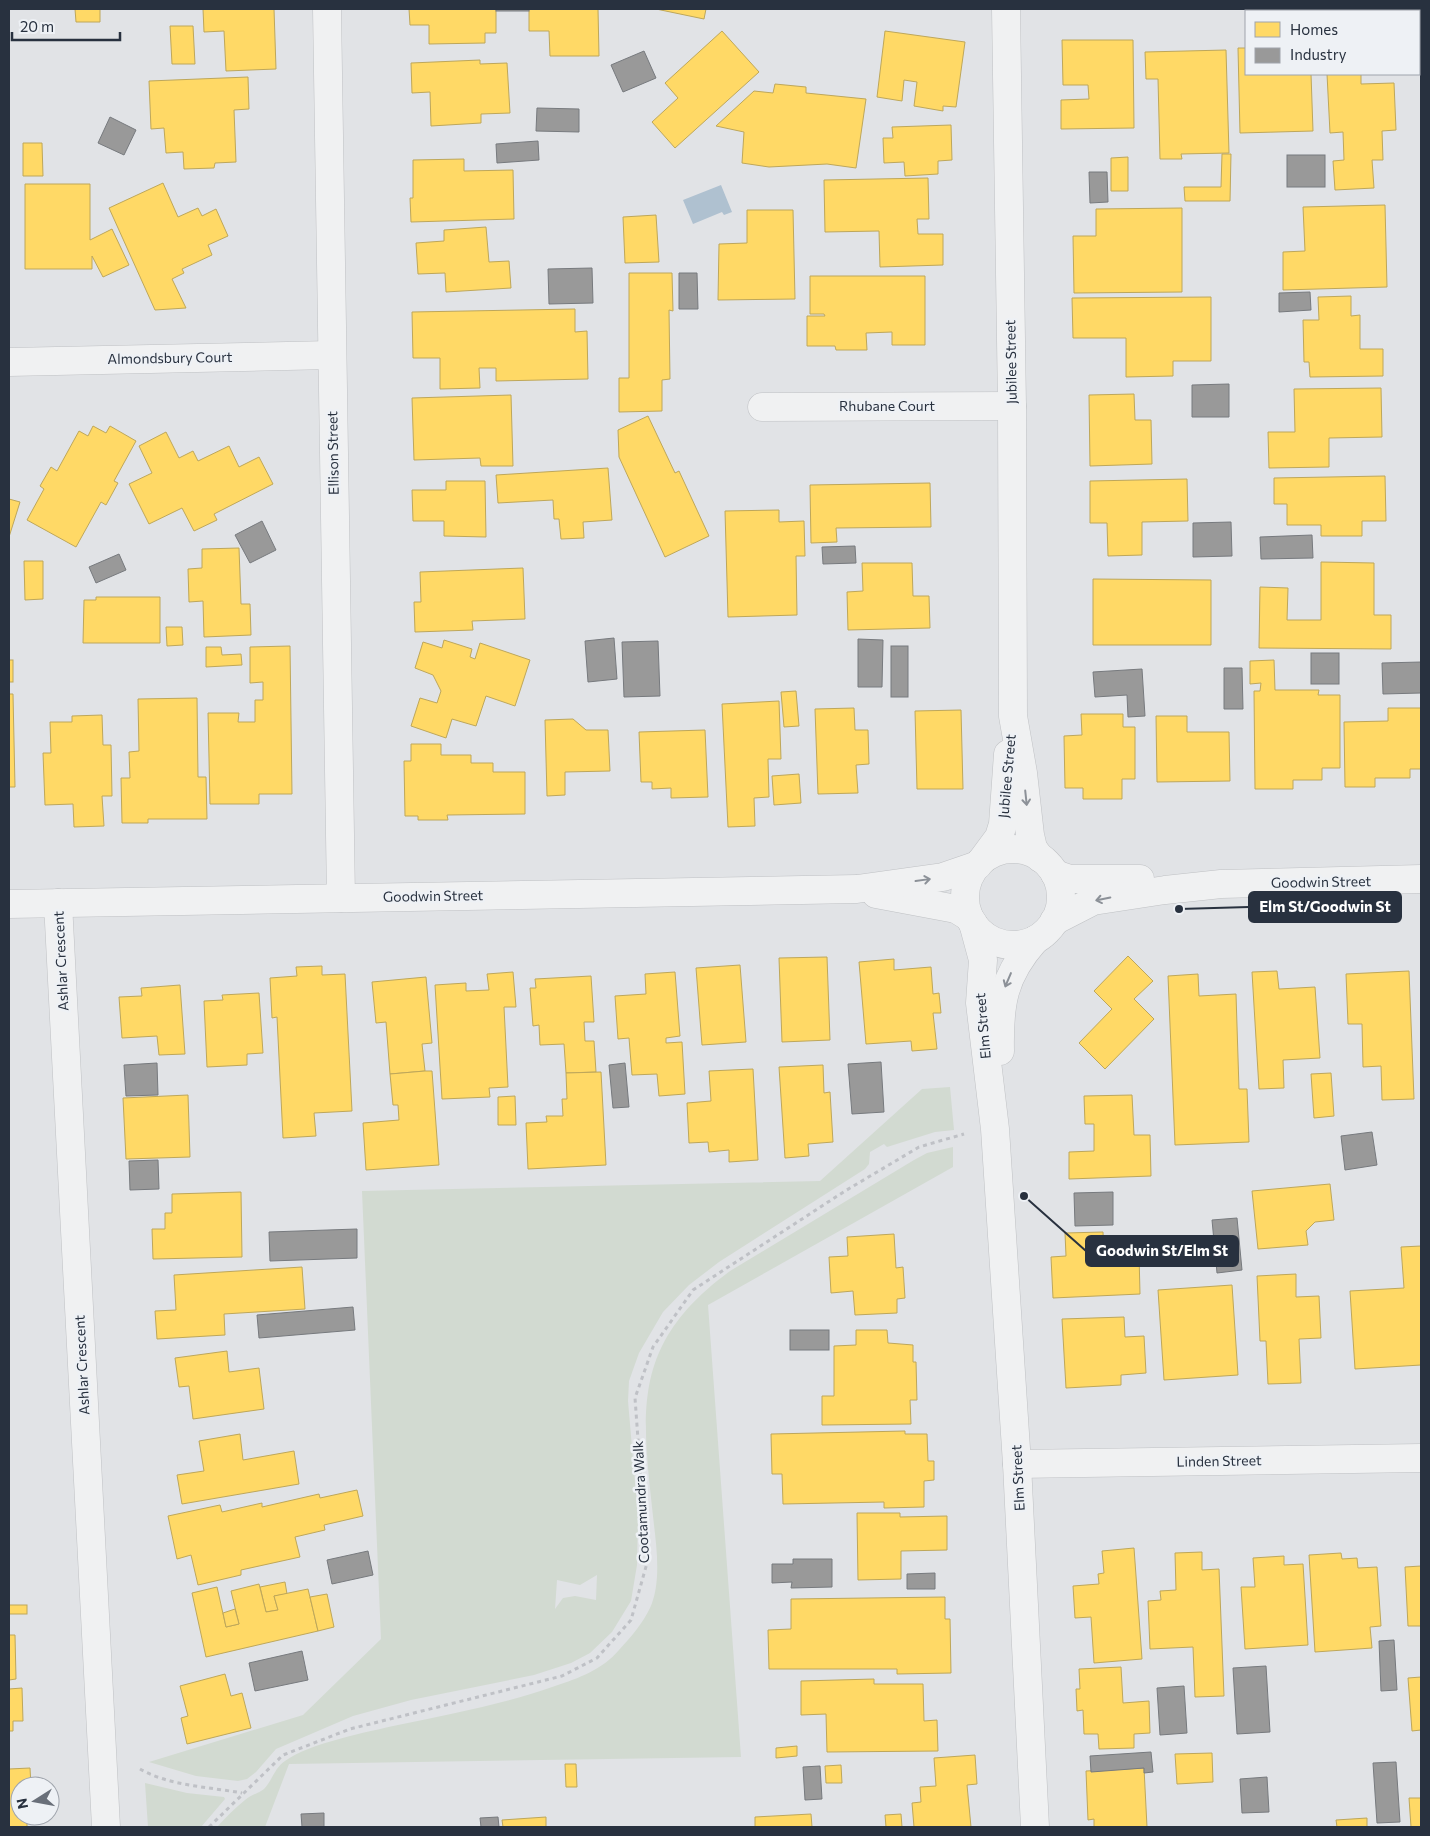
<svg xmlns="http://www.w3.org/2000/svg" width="1430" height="1836" font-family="Commissioner,sans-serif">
  <rect width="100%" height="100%" fill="#e1e3e6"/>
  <g fill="#d2dad1" fill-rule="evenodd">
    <path d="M950 1087 954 1130 935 1132 887 1147 884 1144 870 1152 869 1164 865 1169 719 1262 689 1285 663 1312 639 1353 629 1381 628 1401 638 1517 637 1565 631 1601 612 1632 590 1653 571 1663 534 1675 411 1700 353 1716 276 1749 256 1772 247 1779 238 1781 196 1776 149 1762 303 1715 381 1639 362 1191 820 1181 922 1089ZM597 1575 596 1600 575 1596 563 1598 555 1609 557 1580 580 1585Z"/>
    <path d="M953 1147V1167L708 1305 741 1757 289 1764 265 1827H217C226 1817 235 1808 245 1800 251 1795 259 1793 264 1789 272 1781 275 1767 285 1761 310 1743 367 1732 398 1725 451 1714 504 1704 555 1686 579 1678 602 1670 619 1650 630 1638 643 1623 650 1608 661 1584 657 1551 654 1525 642 1413 629 1345 730 1271L914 1160 927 1153Z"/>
    <path d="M145 1783 187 1793 224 1797 225 1799 201 1827H148Z"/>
  </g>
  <path fill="#afc1d0" d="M721 185 732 212 724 215 722 212 693 224 683 200Z"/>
  <g fill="#ffd966" stroke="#bea75a">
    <path d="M75 9H100V22H76Z"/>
    <path d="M203 9H274L276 69 226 71 224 31 204 32Z"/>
    <path d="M409 9H496V33H485V43L429 44V25H410Z"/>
    <path d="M529 9H598L599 56H550L549 31H529Z"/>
    <path d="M656 9H706L704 19Z"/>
    <path d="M170 26H193L195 64H172Z"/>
    <path d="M722 31 759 72 675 148 652 122 678 98 665 83Z"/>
    <path d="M885 31 965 42 956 107 943 106V111L914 106 917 82 904 80 902 101 877 97Z"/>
    <path d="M1062 40H1133L1134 128 1061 129V100L1089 99 1088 85H1063Z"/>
    <path d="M1238 48H1246V74H1311L1313 131 1240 133Z"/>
    <path d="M1226 50 1229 153 1181 154 1182 159H1160L1158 79H1146L1145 52Z"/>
    <path d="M480 60V64L507 63 510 113 481 114V123L431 126 430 92 412 93 411 63Z"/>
    <path d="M1327 74H1361V84L1394 83 1396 130 1382 131 1383 160H1372L1374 188 1335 190 1333 161 1344 160 1343 132 1330 133Z"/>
    <path d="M248 77 249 109 234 110 236 162 215 163 214 168 184 169 183 152 166 153 164 128 151 129 149 81Z"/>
    <path d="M775 84 806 87V93L866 99 856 168 827 164 769 167 742 163 744 132 716 126 754 91 773 93Z"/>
    <path d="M951 125 952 160 938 161V174L905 176 904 162 884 163 883 138H893L892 127Z"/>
    <path d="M23 143H42L43 176H23Z"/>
    <path d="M1222 154H1231L1230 201H1185L1184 187H1221Z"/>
    <path d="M1128 157V191H1111V158Z"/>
    <path d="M464 159V171L513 170 514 219 411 222 410 198H413V160Z"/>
    <path d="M928 178 929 219H917L918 234H943V265L880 267 879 231 825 232 824 180Z"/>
    <path d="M163 183 178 217 198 208 202 216 216 209 228 236 208 245 212 255 182 269 184 273 172 279 186 308 155 310 109 208Z"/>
    <path d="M25 184H90V240L112 229 129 265 103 277 92 256V269H25Z"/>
    <path d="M1385 205 1387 287 1283 290V252L1305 251 1303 207Z"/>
    <path d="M1182 208V292L1074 293 1073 236H1096V209Z"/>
    <path d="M747 210H793L795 299 718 300 719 244 747 243Z"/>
    <path d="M656 215 659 262 625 263 623 217Z"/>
    <path d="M486 227 489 262 509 261 511 288 446 292 445 273 418 274 416 243 444 241V230Z"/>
    <path d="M629 273H672L673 311 669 310 670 379 662 380V411L619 412V378H629Z"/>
    <path d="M810 276H925V345H892V332L866 333 867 350H836L835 346H807V316H825L824 314H810Z"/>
    <path d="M1351 296V316L1360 315V349H1383V376L1310 377 1309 362H1304L1303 320H1319L1318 297Z"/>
    <path d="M1211 297V361H1173V376L1126 377V338H1073L1072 298Z"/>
    <path d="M575 309V332L587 331 588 379 496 381V368H479L480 388 440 389V358H413L412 312Z"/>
    <path d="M1381 388 1382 437 1329 438V467L1269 468 1268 432H1295L1294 389Z"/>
    <path d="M1134 394 1135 420H1151L1152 464 1090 466 1089 395Z"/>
    <path d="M511 395 513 466H481L480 458 414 460 412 398Z"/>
    <path d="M648 416 675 473 679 471 709 536 665 557 619 457 618 430Z"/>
    <path d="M93 426 106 433 110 426 136 441 114 481 118 483 106 505 101 502 76 547 27 520 44 489 40 486 51 467 57 471 79 431 88 436Z"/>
    <path d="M166 432 179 458 193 451 198 461 229 446 239 467 259 457 273 484 214 514 217 520 194 531 182 508 149 524 129 484 152 473 139 446Z"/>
    <path d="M608 468 612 520 583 522 584 538 561 539 559 519H554L553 500 498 503 496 475Z"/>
    <path d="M1385 476 1386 521H1362V536H1321V525H1287V504H1274V478Z"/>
    <path d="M1187 479 1188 521 1142 522V555L1108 556 1107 523H1090V481Z"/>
    <path d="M446 481H485L486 537 444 536V521H413L412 490H446Z"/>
    <path d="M930 483 931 527 836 528 837 542 811 543 810 485Z"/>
    <path d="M9 499 20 502 9 537Z"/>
    <path d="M779 510V522L804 521 805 556H796L797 615 728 617 725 511Z"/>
    <path d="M239 548 241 604H250L251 635 204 637 203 601 189 602 188 569 202 568V549Z"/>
    <path d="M24 561H43V599L25 600Z"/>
    <path d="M1321 562 1374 563V615H1391V649L1259 648 1260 587 1288 588 1287 620H1321Z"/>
    <path d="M862 563H912L913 596H929L930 628 848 630 847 592 863 591Z"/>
    <path d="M523 568 525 619 472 621 473 630 415 632 414 602H421L420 572Z"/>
    <path d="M1093 579 1211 580V645H1093Z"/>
    <path d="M96 597H160V643H83L84 600H96Z"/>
    <path d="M166 627H182L183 645 167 646Z"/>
    <path d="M444 640 472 649 470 657 475 659 480 643 530 660 515 706 486 696 476 726 452 719 446 738 411 726 420 698 437 703 441 691 433 675 415 668 423 642 442 648Z"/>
    <path d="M290 646 292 794H259V804H210L208 713H239L238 722H255V700H263V682L250 683V647Z"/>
    <path d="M206 647H221L222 655 241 654 242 665 206 667Z"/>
    <rect x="9" y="660" width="4" height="22"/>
    <path d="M1274 660 1275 690H1319L1318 695H1340V768H1322V780H1293V789H1255L1254 691H1260L1261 683 1250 684V661Z"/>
    <path d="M796 691 799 726 784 727 781 692Z"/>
    <path d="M9 694H13L15 787H9Z"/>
    <path d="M197 698 198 777H206L207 819H148V823H122L121 778H130L129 752 139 751 138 699Z"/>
    <path d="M779 701 781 759H768L769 797 754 798 755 826 728 827 722 704Z"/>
    <path d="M854 708 855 730H868L869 764 856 765 858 793 818 794 815 709Z"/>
    <path d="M1388 708H1421V769H1410V778H1375V787H1345L1344 722 1388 721Z"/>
    <path d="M961 710 963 789H917L915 711Z"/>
    <path d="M1081 714H1123V727H1135V779H1122V799H1083V788H1065L1064 736 1082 735Z"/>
    <path d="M102 715 103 745H111L112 796H102L104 826 74 827 73 804 45 805 43 753H51L50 722H72V716Z"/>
    <path d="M1156 716H1187V732H1229L1230 781 1157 782Z"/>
    <path d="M573 719 586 730H608L610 771 565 772V795L547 796 545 720Z"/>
    <path d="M705 730 708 797 671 798V788L652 789V782H641L639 732Z"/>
    <path d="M411 744H441V755H471V763H493V772H525V814L447 815 448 820H418V816H405L404 761H411Z"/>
    <path d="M799 774 801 803 774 805 772 776Z"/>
    <path d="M1128 956 1153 981 1134 999 1154 1019 1105 1069 1079 1043 1112 1009 1094 991Z"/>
    <path d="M827 957 830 1040 782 1042 779 958Z"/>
    <path d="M894 959V970L931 967 933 994 939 993 941 1013H933L937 1049 912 1051 911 1041 866 1044 859 962Z"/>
    <path d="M740 965 746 1042 702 1045 696 968Z"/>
    <path d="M322 966V975L345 974 352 1111 314 1113 316 1136 283 1138 277 1017 272 1018 270 978 297 976 296 967Z"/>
    <path d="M1277 971 1279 989 1315 987 1320 1058 1283 1060 1284 1088 1259 1089 1252 972Z"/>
    <path d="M1409 971 1414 1099 1382 1100 1381 1066 1363 1067 1362 1024H1348L1346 974Z"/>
    <path d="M513 972 516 1007H504L508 1087 489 1088 490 1097 442 1099 435 985 466 983V991L489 990 487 974Z"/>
    <path d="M675 972 680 1036 666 1038V1043L682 1042 685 1094 659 1096 657 1074 632 1075 629 1038 618 1039 615 996 646 994 645 974Z"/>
    <path d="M1198 974 1199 996 1236 994 1239 1089H1247L1249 1142 1175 1145 1168 976Z"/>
    <path d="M591 976 594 1022H584L585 1041H594L596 1072 566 1073 564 1044 540 1045 539 1025 533 1026 530 988H536L535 979Z"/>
    <path d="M426 977 432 1043 422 1044 425 1071 390 1074 386 1022 376 1023 372 982Z"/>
    <path d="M180 985 185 1054 159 1055 157 1036 122 1038 119 997 142 996 141 988Z"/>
    <path d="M259 993 263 1053 247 1054V1065L207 1067 204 1001 223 1000 222 995Z"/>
    <path d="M823 1065 824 1093 830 1092 833 1142 808 1144 809 1156 785 1158 779 1067Z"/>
    <path d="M753 1069 758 1160 729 1162V1150L709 1152 708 1142 689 1143 687 1103 711 1101 709 1071Z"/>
    <path d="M425 1071H432L439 1165 366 1170 363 1123 399 1120 398 1105H393L390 1074Z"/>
    <path d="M601 1072 606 1165 528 1169 526 1123 547 1122 546 1116H563L562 1099H567L566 1073Z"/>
    <path d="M1331 1073 1334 1116 1314 1118 1311 1074Z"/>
    <path d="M188 1095 190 1157 126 1159 123 1098Z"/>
    <path d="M1132 1095 1134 1135H1150L1151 1176 1069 1179V1152L1094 1151V1124H1085L1084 1096Z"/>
    <path d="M515 1096 516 1125H498V1097Z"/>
    <path d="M1330 1184 1334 1220 1315 1222 1306 1231 1308 1245 1258 1249 1252 1191Z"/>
    <path d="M241 1192 242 1257 153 1259 152 1229H165V1213H172V1194Z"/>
    <path d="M1103 1232 1104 1256 1139 1254 1140 1294 1053 1298 1051 1257 1066 1256 1065 1233Z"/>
    <path d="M894 1234 896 1268 903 1267 905 1298 897 1299V1313L855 1315 853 1291 831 1293 829 1257 848 1256 847 1237Z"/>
    <path d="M1421 1246V1365L1355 1369 1350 1291 1404 1288 1401 1247Z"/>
    <path d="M302 1267 305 1309 224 1314 225 1335 157 1339 155 1311 176 1310 174 1275Z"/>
    <path d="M1296 1274V1297L1319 1296 1321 1338 1299 1339 1301 1383 1268 1384 1266 1341H1260L1257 1276Z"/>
    <path d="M1232 1285 1238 1375 1164 1380 1158 1290Z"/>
    <path d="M1124 1317 1125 1337 1144 1336 1146 1373 1121 1375V1385L1066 1388 1062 1319Z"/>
    <path d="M856 1330H887L888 1343 913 1345V1362H916L917 1400H910L911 1424 822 1425V1396H834V1346L856 1345Z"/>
    <path d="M227 1351 229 1372 259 1368 264 1409 193 1419 189 1386 179 1387 175 1358Z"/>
    <path d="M905 1431V1434H927L928 1461H934V1480L924 1481V1507L884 1508V1502L783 1504 782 1474H772L771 1434Z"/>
    <path d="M240 1434 243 1460 294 1451 299 1484 182 1504 177 1475 204 1471 199 1441Z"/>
    <path d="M357 1490 363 1516 324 1525 325 1530 295 1537 300 1557 241 1570V1575L198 1585 191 1555 177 1559 168 1516 220 1505 222 1512 262 1503V1507L319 1494 320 1498Z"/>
    <path d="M857 1513H900V1517L947 1516V1550L901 1551V1579L858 1580Z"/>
    <path d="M1134 1548 1142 1659 1094 1663 1091 1617 1075 1618 1073 1586 1099 1584 1098 1574 1104 1573 1102 1551Z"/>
    <path d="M1202 1552V1570L1219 1569 1224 1696 1195 1697 1193 1647 1150 1649 1148 1601 1161 1600 1160 1591 1176 1590 1175 1553Z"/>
    <path d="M1341 1553 1342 1559 1357 1558 1358 1568 1377 1567 1381 1626 1370 1627 1372 1648 1315 1652 1309 1555Z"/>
    <path d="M1284 1556V1565L1303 1564 1308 1645 1245 1649 1241 1587H1255L1253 1558Z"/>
    <path d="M1421 1566V1626H1408L1405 1567Z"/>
    <path d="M285 1582 287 1594 274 1596 278 1610 266 1612 260 1587Z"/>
    <path d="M259 1584 266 1612 278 1610 274 1596 308 1589 318 1631 206 1657 192 1593 217 1587 226 1627 239 1624 231 1591Z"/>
    <path d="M327 1594 334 1627 318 1631 310 1597Z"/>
    <path d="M945 1597V1619H950L951 1673 897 1674V1669H769L768 1630 791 1629V1599Z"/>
    <rect x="9" y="1605" width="18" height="9"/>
    <path d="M235 1609 239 1624 226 1627 223 1613Z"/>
    <path d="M9 1635H15L16 1679 9 1680Z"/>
    <path d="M1121 1667 1123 1703 1149 1701 1150 1733 1134 1734V1748L1099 1749 1098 1734H1084L1083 1710 1077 1711 1076 1689H1080L1079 1669Z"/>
    <path d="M225 1674 231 1696 242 1693 251 1728 187 1744 181 1718 188 1716 180 1686Z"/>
    <path d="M1421 1677V1730L1412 1731 1408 1678Z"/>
    <path d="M874 1679V1684H923L924 1721 937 1720 938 1751 827 1752 826 1714 801 1715V1681Z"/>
    <path d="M22 1688 23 1721H13V1731H9V1689Z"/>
    <path d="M797 1746V1756L776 1758V1748Z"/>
    <path d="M1212 1753 1213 1782 1177 1784 1175 1754Z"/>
    <path d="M975 1755 977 1784 967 1785 971 1827H914L912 1803 921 1802 920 1787 936 1786 934 1758Z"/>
    <path d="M565 1764H576L577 1787H566Z"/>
    <path d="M841 1765 842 1783H826L825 1766Z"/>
    <path d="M30 1768 31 1786H20V1816H36V1822H27V1827H9V1769Z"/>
    <path d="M1144 1768 1147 1827H1094V1819L1088 1820 1086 1771Z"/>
    <path d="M1409 1798H1421V1827H1411Z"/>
    <path d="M811 1814 812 1827H755V1817Z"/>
    <path d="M901 1814 902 1827H886L885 1815Z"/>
    <path d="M546 1817V1827H503L502 1820Z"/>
    <path d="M1367 1818V1827H1337L1336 1820Z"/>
  </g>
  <g fill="#999" stroke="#777a7e">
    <rect x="496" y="9" width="33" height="2"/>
    <path d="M644 51 656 78 623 92 611 65Z"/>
    <path d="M537 108 579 109V132L536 131Z"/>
    <path d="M110 117 136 130 124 155 98 143Z"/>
    <path d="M538 141 539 160 497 163 496 144Z"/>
    <rect x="1287" y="155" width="38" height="32"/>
    <path d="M1089 172H1107L1108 202 1090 203Z"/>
    <path d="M592 268 593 303 549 304 548 269Z"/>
    <path d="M679 273H697L698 309H679Z"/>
    <path d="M1310 292 1311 310 1279 312V293Z"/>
    <path d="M1229 384V417H1192V385Z"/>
    <path d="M262 521 276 550 250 563 235 535Z"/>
    <path d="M1231 522 1232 556 1193 557V523Z"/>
    <path d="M1312 535 1313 558 1261 559 1260 537Z"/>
    <path d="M855 546 856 563 823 564 822 547Z"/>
    <path d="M119 554 126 570 96 583 89 567Z"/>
    <path d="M614 638 617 679 588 682 585 641Z"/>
    <path d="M858 639 883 640 882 687H858Z"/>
    <path d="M658 641 660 696 624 697 622 642Z"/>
    <rect x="891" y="646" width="17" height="51"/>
    <rect x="1311" y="653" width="28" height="31"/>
    <path d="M1421 662V693L1383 694 1382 663Z"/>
    <path d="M1224 668H1242L1243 709H1224Z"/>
    <path d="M1142 669 1145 716 1128 717 1127 695 1095 697 1093 672Z"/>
    <path d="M881 1062 884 1112 852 1114 848 1064Z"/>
    <path d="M157 1063 158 1095 126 1096 124 1065Z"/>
    <path d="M625 1063 629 1107 613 1108 609 1065Z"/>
    <path d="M1372 1132 1377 1165 1345 1170 1341 1136Z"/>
    <path d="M158 1160 159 1189 130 1190 129 1161Z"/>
    <path d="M1113 1192V1225L1075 1226 1074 1193Z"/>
    <path d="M1237 1218 1242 1270 1217 1273 1212 1220Z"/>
    <path d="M357 1229V1258L270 1261 269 1232Z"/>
    <path d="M353 1307 355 1330 259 1338 257 1315Z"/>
    <rect x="790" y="1330" width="39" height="20"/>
    <path d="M368 1551 373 1575 332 1584 327 1560Z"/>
    <path d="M793 1559H832V1587L791 1588 792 1582 772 1583V1564H793Z"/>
    <path d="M935 1573V1589H907V1574Z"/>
    <path d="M1394 1640 1397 1690 1381 1691 1379 1641Z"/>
    <path d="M302 1651 308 1680 255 1691 249 1663Z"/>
    <path d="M1266 1666 1270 1732 1237 1734 1233 1668Z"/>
    <path d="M1184 1686 1187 1733 1160 1735 1157 1688Z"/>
    <path d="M1151 1752 1153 1772 1144 1773V1768L1091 1772 1090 1756Z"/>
    <path d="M1396 1762 1400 1822 1377 1823 1373 1763Z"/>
    <path d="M820 1766 822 1799 805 1800 803 1767Z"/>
    <path d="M1267 1777 1269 1812 1242 1813 1240 1779Z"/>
    <path d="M324 1813V1827H302L301 1814Z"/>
    <path d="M498 1817 499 1827H481L480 1818Z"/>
  </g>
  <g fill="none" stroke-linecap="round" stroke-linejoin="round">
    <defs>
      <g id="minor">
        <path d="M327 9 341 898"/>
        <path d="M1006 9 1012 406 1013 716 1023 773 1030 835 1033 848 1040 858"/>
        <path d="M1419 14 1421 17"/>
        <path d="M9 362 331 355"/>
        <path d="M762 407 1012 406"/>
        <circle cx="1013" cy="897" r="48"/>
        <path d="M982 860 999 837 1003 824 1008 754"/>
        <path d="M1055 874 1070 879H1140"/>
        <path d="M876 894 956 909 969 917"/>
        <path d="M58 903 106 1827"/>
        <path d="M9 904 857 889 943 877 978 865"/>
        <path d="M1054 921 1093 901 1165 890 1221 884 1421 879"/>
        <path d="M973 923 983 960 980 1003 995 1129 1017 1464 1035 1827"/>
        <path d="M1000 1051C999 1004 1003 976 1035 940"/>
        <path d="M1017 1464 1421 1458"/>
      </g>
    </defs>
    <use href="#minor" stroke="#bfc1c4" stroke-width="29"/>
    <g stroke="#bfc1c6" stroke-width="3" stroke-dasharray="4 4" stroke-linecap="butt">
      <path d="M140 1769C169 1786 210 1787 242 1793"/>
      <path d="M209 1827 283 1755 350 1729 562 1676 597 1658 631 1620 647 1563 635 1398 653 1347 693 1290 845 1191 919 1147 964 1134"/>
    </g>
    <use href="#minor" stroke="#f0f1f2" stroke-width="28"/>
  </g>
  <defs><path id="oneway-shaft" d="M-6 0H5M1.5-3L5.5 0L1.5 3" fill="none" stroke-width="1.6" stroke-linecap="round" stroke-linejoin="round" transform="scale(1.25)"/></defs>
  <g stroke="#8c9198">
    <use href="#oneway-shaft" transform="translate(1026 798) rotate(84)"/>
    <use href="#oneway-shaft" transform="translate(923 880) rotate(-8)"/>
    <use href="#oneway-shaft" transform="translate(1103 899) rotate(168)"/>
    <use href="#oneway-shaft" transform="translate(1008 980) rotate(113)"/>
  </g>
  <g text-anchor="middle" stroke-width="5" stroke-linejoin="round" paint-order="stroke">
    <g font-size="14" fill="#28313f" stroke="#eef1f5">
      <text transform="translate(170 358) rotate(-1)" y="5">Almondsbury Court</text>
      <text transform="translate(1011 362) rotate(-91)" y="5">Jubilee Street</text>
      <text x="887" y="411">Rhubane Court</text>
      <text transform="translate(333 453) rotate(-91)" y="5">Ellison Street</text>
      <text transform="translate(1007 776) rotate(-85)" y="5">Jubilee Street</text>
      <text transform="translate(1321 882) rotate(-1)" y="5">Goodwin Street</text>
      <text transform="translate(433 896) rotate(-1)" y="5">Goodwin Street</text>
      <text transform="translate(61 961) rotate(-93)" y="5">Ashlar Crescent</text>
      <text transform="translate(983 1026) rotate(-95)" y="5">Elm Street</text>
      <text transform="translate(82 1365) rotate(-93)" y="5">Ashlar Crescent</text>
      <text transform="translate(1219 1461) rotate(-1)" y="5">Linden Street</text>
      <text transform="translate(1018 1478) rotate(-93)" y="5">Elm Street</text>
      <text transform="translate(641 1502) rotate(-93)" y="5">Cootamundra Walk</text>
    </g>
  </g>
  <path fill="none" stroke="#28313f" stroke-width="2" d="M1179 909L1249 907M1024 1196L1086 1251"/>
  <g fill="#28313f" stroke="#eef1f5" stroke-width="2">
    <circle cx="1179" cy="909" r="5"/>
    <circle cx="1024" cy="1196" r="5"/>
  </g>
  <g fill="#28313f" stroke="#28313f" stroke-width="2">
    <rect x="1249" y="892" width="152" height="30" rx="5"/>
    <rect x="1086" y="1236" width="152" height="30" rx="5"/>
  </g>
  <g font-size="15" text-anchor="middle" font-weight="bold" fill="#fff">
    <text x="1325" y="912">Elm St/Goodwin St</text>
    <text x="1162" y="1256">Goodwin St/Elm St</text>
  </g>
  <rect width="1430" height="1836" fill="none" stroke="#28313f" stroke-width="20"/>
  <rect x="1245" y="10" width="175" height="65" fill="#eef1f5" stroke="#9fa4ac"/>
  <rect x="1255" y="22" width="25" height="15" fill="#ffd966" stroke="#9fa4ac"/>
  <text x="1290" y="35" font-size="15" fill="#28313f">Homes</text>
  <rect x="1255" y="48" width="25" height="15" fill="#999999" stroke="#9fa4ac"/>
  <text x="1290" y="60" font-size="15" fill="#28313f">Industry</text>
  <g transform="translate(35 1801) rotate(259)"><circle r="24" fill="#eef1f5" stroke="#9fa4ac"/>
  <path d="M0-4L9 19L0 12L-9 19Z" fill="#696f79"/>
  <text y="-8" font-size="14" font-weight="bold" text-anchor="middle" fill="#28313f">N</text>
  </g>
  <path d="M12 32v8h108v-8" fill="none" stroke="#28313f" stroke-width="2.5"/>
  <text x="20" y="32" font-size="15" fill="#28313f" stroke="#eef1f5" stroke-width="4" paint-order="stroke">20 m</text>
</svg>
